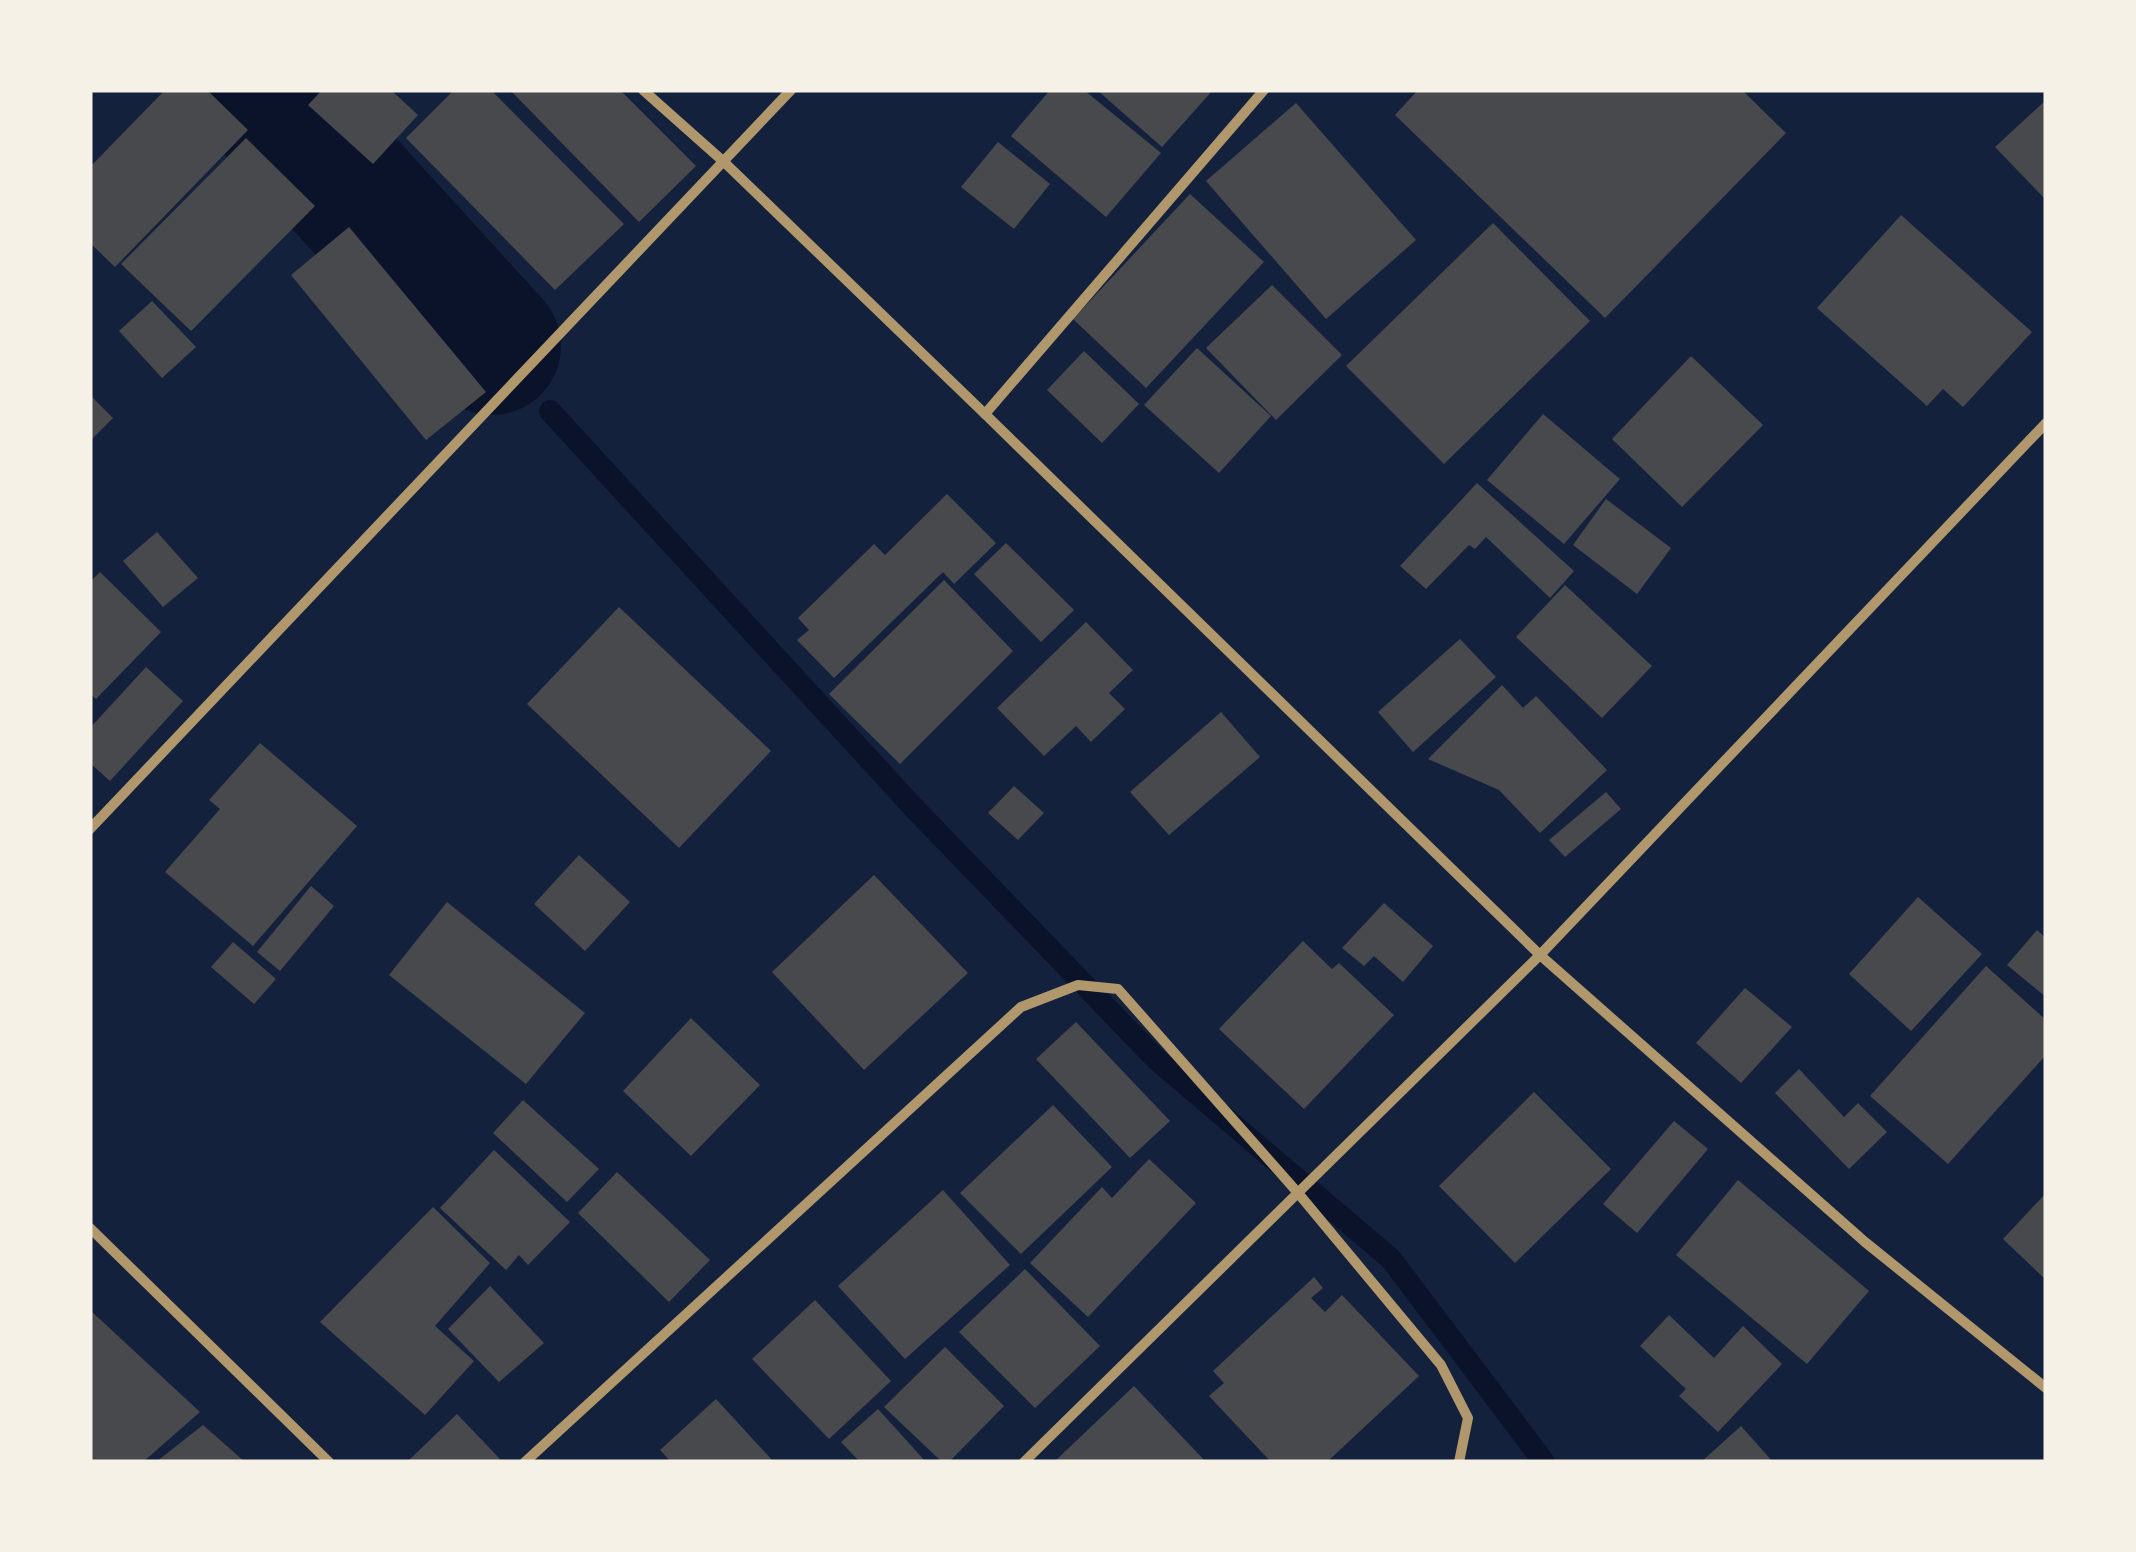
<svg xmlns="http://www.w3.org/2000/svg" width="2136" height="1552" font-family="'IBM Plex Serif',serif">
  <rect width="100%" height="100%" fill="#14213d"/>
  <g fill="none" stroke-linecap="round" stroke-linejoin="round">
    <path stroke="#0b132b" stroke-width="22" d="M550 411 914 808 1156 1059 1391 1259 1544 1462"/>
    <path stroke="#0b132b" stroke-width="138" d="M259 90 492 346"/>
  </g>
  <g fill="#48494c">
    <path d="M165 90H207L248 130 115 267 90 243V167Z"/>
    <path d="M322 90H391L418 115 373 164 308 105Z"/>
    <path d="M454 90H491L624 224 555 290 406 138Z"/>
    <path d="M510 90H620L696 166 639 222Z"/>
    <path d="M1050 90H1084L1161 153 1106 217 1011 136Z"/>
    <path d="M1097 90H1213L1162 147Z"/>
    <path d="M1418 90H1742L1786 133 1605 318 1395 115Z"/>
    <path d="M2046 100V200L1995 147Z"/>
    <path d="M1296 103 1416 240 1326 319 1206 181Z"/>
    <path d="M246 138 315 206 191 331 121 264Z"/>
    <path d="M998 142 1050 184 1014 229 961 187Z"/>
    <path d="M1190 194 1264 262 1146 388 1073 319Z"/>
    <path d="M1901 215 2032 332 1963 407 1943 389 1927 406 1817 308Z"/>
    <path d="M1493 223 1590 321 1444 464 1346 366Z"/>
    <path d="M349 227 486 392 426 440 291 275Z"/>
    <path d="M1272 285 1342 355 1276 420 1206 348Z"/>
    <path d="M152 301 196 347 162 378 119 331Z"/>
    <path d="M1197 348 1271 416 1219 473 1144 405Z"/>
    <path d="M1084 351 1139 404 1102 443 1047 390Z"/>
    <path d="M1691 356 1763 425 1682 507 1612 439Z"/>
    <path d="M90 395 113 418 90 441Z"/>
    <path d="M1543 414 1620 479 1564 544 1487 480Z"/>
    <path d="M1477 483 1574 571 1550 598 1486 537 1475 549 1469 545 1426 589 1400 566Z"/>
    <path d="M947 494 996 543 954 584 943 572 834 678 797 640 809 630 798 618 874 544 885 555Z"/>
    <path d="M1606 499 1671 548 1637 594 1573 545Z"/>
    <path d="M157 532 198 578 163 607 123 561Z"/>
    <path d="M1006 543 1074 610 1041 642 974 574Z"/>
    <path d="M100 572 161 632 96 699 90 694V582Z"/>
    <path d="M944 580 1013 651 900 764 829 694Z"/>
    <path d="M1565 585 1652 666 1602 718 1516 637Z"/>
    <path d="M619 607 771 751 679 848 527 704Z"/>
    <path d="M1086 622 1133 670 1109 693 1125 709 1091 742 1076 726 1044 756 997 708Z"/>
    <path d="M1460 639 1496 677 1413 752 1378 712Z"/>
    <path d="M146 667 183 701 110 781 90 763V728Z"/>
    <path d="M1502 685 1523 708 1536 696 1607 770 1540 833 1499 790 1428 759Z"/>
    <path d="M1221 712 1260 757 1169 835 1130 792Z"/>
    <path d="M260 743 357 826 253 946 165 872 220 809 209 800Z"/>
    <path d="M1014 786 1044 813 1018 840 988 813Z"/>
    <path d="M1606 792 1621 809 1565 857 1549 840Z"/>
    <path d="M579 855 630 902 585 951 534 904Z"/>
    <path d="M874 875 968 973 864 1070 772 972Z"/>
    <path d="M311 886 334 906 280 971 257 952Z"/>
    <path d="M1918 897 1982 954 1911 1031 1849 974Z"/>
    <path d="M447 902 585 1013 526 1084 389 975Z"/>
    <path d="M1384 903 1433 946 1403 982 1374 956 1364 966 1342 948Z"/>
    <path d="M2037 930 2046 938V997L2007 965Z"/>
    <path d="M1303 941 1332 969 1339 963 1394 1015 1304 1109 1219 1029Z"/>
    <path d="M233 942 276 979 254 1004 211 967Z"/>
    <path d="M1986 966 2046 1020V1055L1948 1164 1870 1096Z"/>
    <path d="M1745 988 1792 1027 1741 1083 1696 1043Z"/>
    <path d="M691 1018 760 1085 691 1156 623 1091Z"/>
    <path d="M1076 1022 1170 1121 1130 1158 1036 1059Z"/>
    <path d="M1799 1069 1844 1117 1858 1103 1887 1132 1849 1169 1775 1093Z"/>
    <path d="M1534 1092 1611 1169 1515 1263 1439 1186Z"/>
    <path d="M523 1100 599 1169 567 1202 493 1133Z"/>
    <path d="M1053 1105 1112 1167 1021 1254 960 1193Z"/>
    <path d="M1674 1121 1708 1149 1637 1233 1603 1204Z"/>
    <path d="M494 1150 570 1222 528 1265 519 1255 506 1270 440 1208Z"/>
    <path d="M1149 1159 1196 1203 1088 1317 1030 1263 1102 1187 1112 1198Z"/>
    <path d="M617 1172 710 1260 669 1302 578 1213Z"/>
    <path d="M1738 1180 1869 1291 1807 1364 1676 1255Z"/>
    <path d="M943 1190 1010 1265 905 1359 838 1286Z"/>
    <path d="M2046 1193V1280L2003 1239Z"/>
    <path d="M433 1207 490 1263 435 1326 474 1361 425 1415 320 1322Z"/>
    <path d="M1025 1269 1100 1346 1035 1408 959 1332Z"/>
    <path d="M1314 1277 1323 1288 1311 1298 1325 1312 1342 1295 1419 1376 1327 1462H1271L1209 1396 1224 1383 1213 1371Z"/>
    <path d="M490 1286 544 1343 499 1382 448 1329Z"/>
    <path d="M815 1300 891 1381 829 1439 752 1359Z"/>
    <path d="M90 1310 200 1412 143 1462H90Z"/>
    <path d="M1669 1315 1714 1358 1743 1326 1782 1364 1718 1432 1679 1396 1686 1389 1640 1346Z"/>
    <path d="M945 1347 1004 1406 949 1462H942L884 1407Z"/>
    <path d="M1134 1386 1206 1462H1054Z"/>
    <path d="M716 1399 774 1462H671L660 1450Z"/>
    <path d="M878 1409 926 1462H860L841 1442Z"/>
    <path d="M457 1414 500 1459 496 1462H412L409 1460Z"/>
    <path d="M203 1425 245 1462H156Z"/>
    <path d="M1741 1426 1773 1462H1701Z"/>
  </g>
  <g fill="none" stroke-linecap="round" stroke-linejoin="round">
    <g stroke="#b1986c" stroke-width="10">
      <path d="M643 90 724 162 985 414 1540 955 1865 1242 2046 1388"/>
      <path d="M985 414 1264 90"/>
      <path d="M90 829 791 90"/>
      <path d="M90 1228 329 1462"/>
      <path d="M525 1462 1021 1007 1078 985 1118 989 1298 1193 1441 1365 1468 1418 1459 1462"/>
      <path d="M1024 1462 1540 955 2046 423"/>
    </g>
  </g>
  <rect width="2136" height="1552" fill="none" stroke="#f6f1e7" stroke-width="185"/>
</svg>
